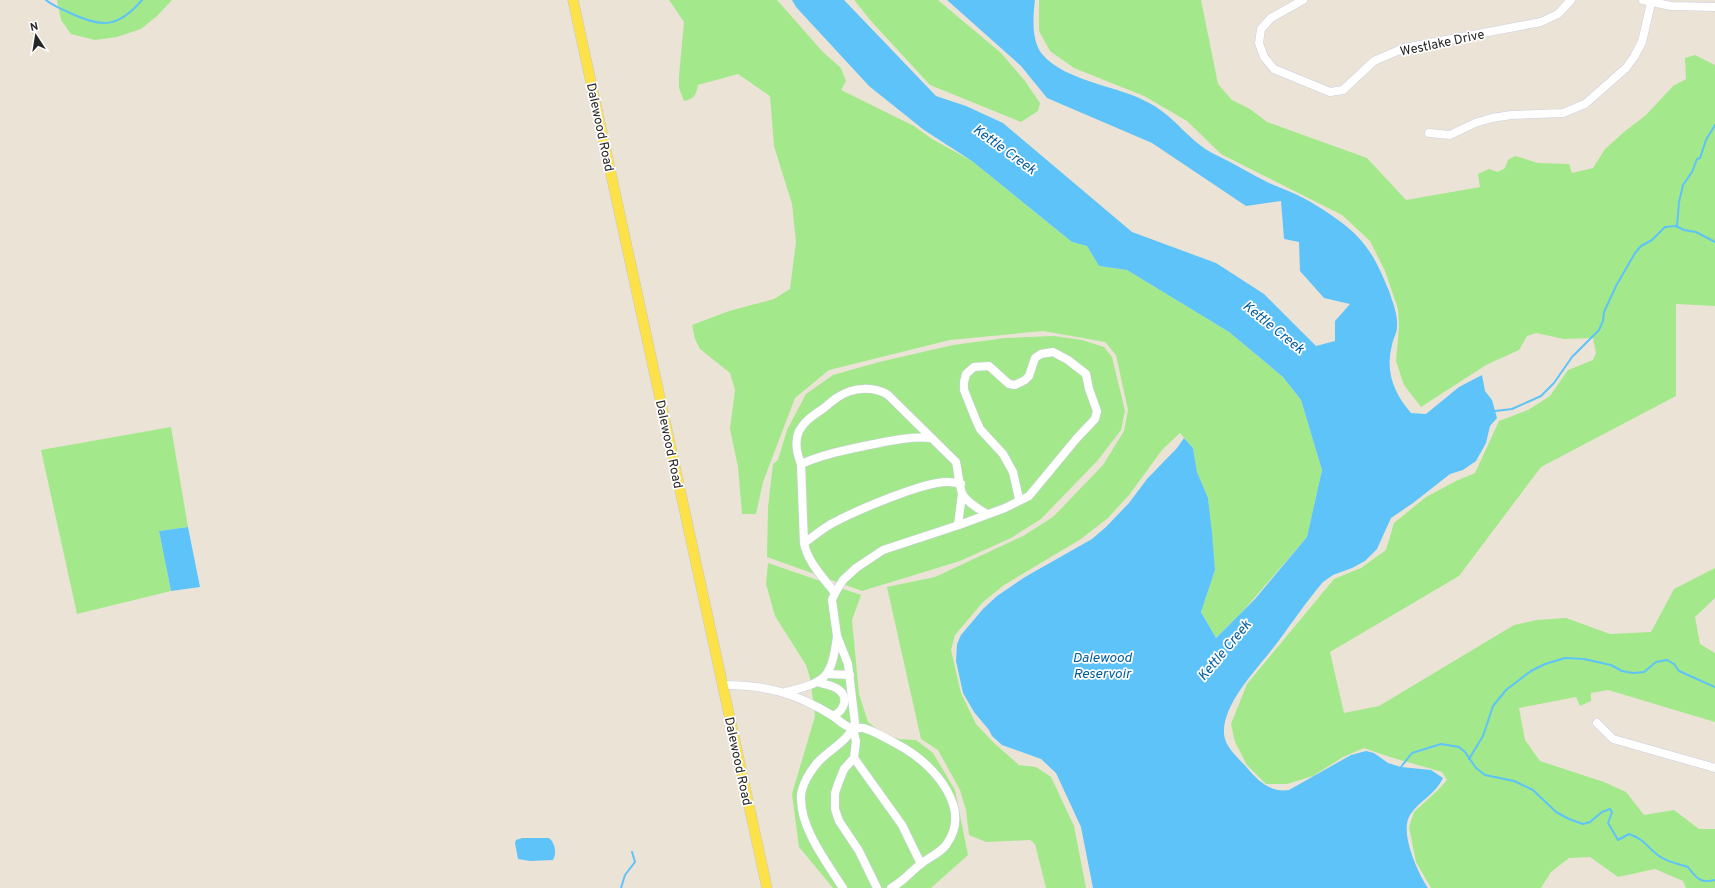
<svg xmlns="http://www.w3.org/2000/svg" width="1715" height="888" font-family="Overpass,sans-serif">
  <rect width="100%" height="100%" fill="#ebe4d6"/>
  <g fill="#a4e88c">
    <path d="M57 0H172L157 16 141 29 117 37 95 40 71 34 61 20Z"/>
    <path d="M669 0H777L823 52 841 68 846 81 841 90 914 126 932 139 972 161 1072 242 1087 246 1099 266 1127 270 1229 332 1283 377 1301 400 1322 470 1307 537 1243 611 1216 638 1201 612 1215 570 1208 498 1197 472 1193 448 1180 433 1162 450 1129 495 1108 518 1081 539 1004 585 983 602 955 635 951 650 961 693 976 724 994 743 1019 765 1036 767 1051 777 1074 826 1086 888H1046L1035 844 1030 840 986 842 969 835 966 810 960 790 938 750 921 739 887 587 935 577 1023 536 1053 517 1103 465 1124 431 1128 410 1116 355 1105 342 1043 331 950 340 829 370 795 398 763 482 756 514H742L738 467 730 429 735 390 730 373 700 349 695 339 692 325 729 311 774 299 790 289 796 242 792 204 774 146 770 96 738 74 698 85C696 95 694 99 684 101L679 88V76L684 22Z"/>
    <path d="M854 0H938L1001 53 1025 81 1040 103 1038 111 1021 122 930 85 871 21Z"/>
    <path d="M1039 0H1201L1218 84 1232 100 1250 109 1267 122 1367 158 1406 200 1480 187 1478 174 1489 169 1498 172 1505 168 1508 160 1515 156 1538 163 1569 164 1572 173 1593 168 1605 149 1624 132 1646 115 1673 86 1686 79 1685 58 1695 55 1715 65V306L1676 304V396L1541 467 1459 576 1330 652 1344 713 1379 706 1514 625 1537 620 1566 618 1610 634 1651 632 1674 589 1715 568V598L1695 617 1700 644 1715 653V722L1608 690 1591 693V701L1580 706 1576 697 1519 708 1525 740 1540 761 1604 782 1626 792 1644 815 1674 810 1699 829H1715V888H1686L1683 881 1655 869 1618 877 1590 857 1569 858 1551 872 1541 888H1431L1416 862 1409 827 1414 812 1438 790 1447 780 1442 772C1416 764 1390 758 1364 748L1343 757 1313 776 1287 784H1266L1247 765 1235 742 1231 724 1247 684 1334 579 1361 568 1386 550 1394 523 1426 497 1456 481 1475 473 1499 421 1528 410 1550 396 1568 370 1593 360 1596 353 1593 338 1564 339 1536 333 1527 336 1519 350 1486 365 1421 407 1404 385 1396 361 1399 327 1398 309 1385 271 1370 241 1342 215 1221 154 1187 121 1144 96 1074 68 1050 51 1039 31Z"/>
    <path d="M1054 336 1082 340 1104 347 1112 357 1125 411 1121 430 1098 460 1041 519 1011 538 960 561 862 591 767 557 768 507 773 464 778 460 787 430 806 394 833 375 879 362 953 345 1005 338Z"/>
    <path d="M171 427 188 527 159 531 171 591 77 614 41 450Z"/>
    <path d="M768 563 861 595 852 620 859 694 868 722 882 733 899 739 916 740 933 753 955 790 968 855 931 888H833L799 847 792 794 815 716 810 678 806 665 775 616 766 584Z"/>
  </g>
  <g fill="#5dc3f9">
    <path d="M792 0H844L936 96 966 106 1003 123 1132 232 1216 263 1264 294 1316 346 1335 341V321L1350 304 1324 298 1300 271 1299 242 1284 239 1281 201 1246 206 1152 143 1047 98 1021 66 947 0H1035C1033 16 1031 40 1042 54 1067 83 1119 85 1151 104 1175 117 1190 142 1214 154 1233 163 1251 174 1269 183 1287 190 1306 198 1322 209 1361 234 1372 249 1389 291 1393 303 1398 315 1397 327 1397 333 1393 339 1392 345 1385 372 1394 393 1411 413L1426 414 1459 387 1482 375 1485 391 1492 400 1497 418 1490 426 1486 443 1476 461 1463 470 1450 474 1413 503 1391 518 1377 549 1365 561 1352 568 1333 575 1323 582C1306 602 1292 623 1277 643 1259 667 1222 703 1224 734 1225 748 1240 759 1248 769 1259 782 1272 793 1289 790L1351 755 1366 751 1374 753 1388 763 1401 767 1431 770 1443 778C1436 794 1419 801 1410 815 1399 832 1418 873 1428 888H1093L1081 827 1056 773 1041 759 1002 745 992 736 989 730 974 712 963 693 956 661 957 644 961 635 983 609 997 596 1025 577 1092 539 1106 527 1129 503 1147 479 1177 448 1184 438 1193 448 1197 472 1208 498 1212 533 1215 570 1201 612 1216 638 1255 599 1307 537 1322 470 1301 400 1283 377 1229 332 1127 270 1099 266 1087 246 1072 242 972 161 924 130 869 86 796 7Z"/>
    <path d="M188 527 200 587 171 591 159 531Z"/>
    <path d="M522 838H549C555 843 557 853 553 860L530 861 518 859 515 843 516 840Z"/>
  </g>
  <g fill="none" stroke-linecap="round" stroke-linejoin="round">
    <g stroke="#5dc3f9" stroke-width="2">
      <path d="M46 0C53 6 62 9 70 13 102 28 118 28 142 0"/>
      <path d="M1677 226 1679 202 1683 185 1692 172 1697 159 1700 158 1706 140 1715 125"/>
      <path d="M1495 411 1512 409 1541 396 1554 383 1572 357 1599 330 1603 321 1604 312 1616 286 1635 253 1641 246 1652 240 1665 227 1676 226 1684 230 1696 232 1715 242"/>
      <path d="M1469 759 1483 736 1493 706 1506 690 1531 671 1545 664 1565 658 1584 659 1611 665 1622 671 1633 673 1644 672 1656 662 1667 660 1674 664 1679 671 1715 687"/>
      <path d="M1401 767 1412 753 1441 744 1459 747 1465 752 1476 768 1485 775 1514 781 1533 790 1556 812 1569 819 1583 824 1590 822 1602 812 1610 809 1612 812 1608 823 1618 840 1629 834C1644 839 1647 847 1659 856 1667 862 1679 864 1688 867 1696 878 1701 884 1715 880"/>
      <path d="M621 888 625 875 635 862 632 852"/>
    </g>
    <defs>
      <g id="minor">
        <path d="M1303 0 1271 18 1261 29 1259 43 1264 57 1274 69 1330 92 1343 90 1374 61 1404 48 1541 22 1558 14 1571 0"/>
        <path d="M1643 0 1671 6 1715 7"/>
        <path d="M1429 133 1450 135 1475 123 1492 118 1511 115 1563 113 1585 104 1626 68 1634 57 1642 42 1651 3"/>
        <path d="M801 464C821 455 841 451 864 446 886 442 908 436 931 438"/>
        <path d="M961 484C957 483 953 482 949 482 926 480 853 512 831 524 822 529 813 537 804 543L801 464C797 454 794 442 799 431 805 420 814 415 824 408 829 404 833 400 838 397 853 387 874 386 888 395L956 462C958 471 959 485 962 493 966 502 979 509 987 514"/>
        <path d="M958 525 962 494"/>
        <path d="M804 543C808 563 823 577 835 593"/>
        <path d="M828 674 850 675"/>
        <path d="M723 685C767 685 796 693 833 716 845 710 850 696 836 688 831 685 823 684 817 682"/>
        <path d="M786 692C826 682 831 679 837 637"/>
        <path d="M833 716C838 720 847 728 854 729 857 729 860 727 863 728 875 731 893 742 904 748 935 767 973 809 946 845 940 853 930 857 922 863 911 871 903 882 891 888"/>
        <path d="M1597 723 1613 739 1715 768"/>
        <path d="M853 729 856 741 854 758 844 769 838 784 835 793V809L839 821 859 851 877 888"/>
        <path d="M854 758 902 825 921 864"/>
        <path d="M843 888C827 863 800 828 801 797 801 786 810 771 818 762 830 749 849 741 855 723L848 664 837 636 832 600 835 593 843 580 856 568 883 550 959 525 1005 508 1029 496 1077 438 1095 419 1097 411 1089 389 1086 374 1068 360 1053 352 1041 354 1035 358 1029 376 1025 380 1015 385 1009 384 989 366 974 367 966 374 964 382V390L976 420 980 429 1003 454 1013 472 1019 499"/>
      </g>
      <path id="major" d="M573 0 767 888"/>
    </defs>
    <use href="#minor" stroke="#cbcde2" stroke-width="9"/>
    <use href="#major" stroke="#c7c7c7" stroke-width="11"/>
    <use href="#minor" stroke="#fff" stroke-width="8"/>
    <use href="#major" stroke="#fde149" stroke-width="10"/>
  </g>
  <g text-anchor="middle" stroke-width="3.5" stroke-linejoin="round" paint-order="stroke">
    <g font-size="13" fill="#262626" stroke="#fff">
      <text transform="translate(1442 42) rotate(-12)" y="5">Westlake Drive</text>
      <text transform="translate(601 127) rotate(78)" y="5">Dalewood Road</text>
      <text transform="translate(670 444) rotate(78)" y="5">Dalewood Road</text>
      <text transform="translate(739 761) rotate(78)" y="5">Dalewood Road</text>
    </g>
    <g font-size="14" font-style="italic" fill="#015c9f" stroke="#fff">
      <text transform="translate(1005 149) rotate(36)" y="5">Kettle Creek</text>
      <text transform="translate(1274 327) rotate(39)" y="5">Kettle Creek</text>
      <text transform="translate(1224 650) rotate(-50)" y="5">Kettle Creek</text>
      <text x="1102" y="662">Dalewood<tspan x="1102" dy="16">Reservoir</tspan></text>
    </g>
  </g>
  <g transform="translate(36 36) rotate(348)" stroke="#ffffff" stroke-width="3" paint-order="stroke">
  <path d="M0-3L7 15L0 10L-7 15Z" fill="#262626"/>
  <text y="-6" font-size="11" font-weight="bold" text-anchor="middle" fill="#262626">N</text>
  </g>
</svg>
